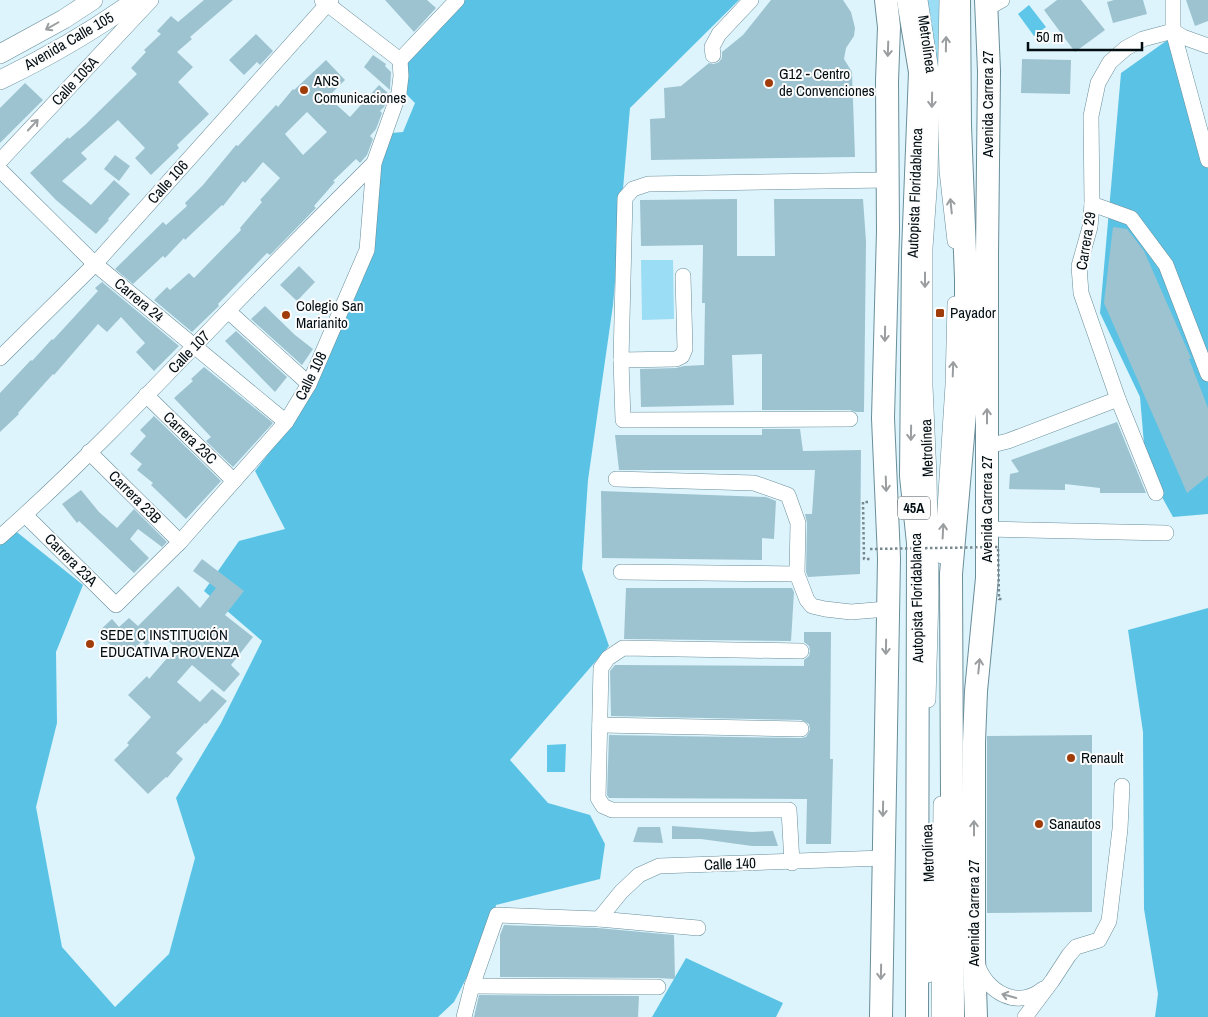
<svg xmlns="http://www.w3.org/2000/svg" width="1208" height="1017" font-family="'Archivo Narrow',sans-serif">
  <rect width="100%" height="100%" fill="#ddf4fc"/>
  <g fill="#9bddf4">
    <path d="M925 0H942L938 81Z"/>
    <path d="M641 260H673L674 319 642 320Z"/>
  </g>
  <g fill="#5ac3e5">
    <path d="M462 0H739L630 108 613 305 588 480 582 569 609 646 510 760 548 803 590 815 605 844 600 879 496 905 492 928 454 1002 438 1017H0V543L13 529 83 585 56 652 57 723 36 807 62 947 115 1007 169 954 195 858 176 798 221 723 262 641 204 591 239 541 285 529 255 471 289 427 371 251 377 173 391 133 403 132 415 103 404 92 405 61Z"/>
    <path d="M1183 29 1195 110 1208 160V514L1173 517 1146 468 1140 397 1100 313 1121 73Z"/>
    <path d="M1208 608V1017H1155L1158 994 1144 909 1143 732 1128 630Z"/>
    <path d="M686 958 783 1003 776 1017H652Z"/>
  </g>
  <g fill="#5ec7e9">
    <path d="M1029 5 1046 27 1034 36 1018 14Z"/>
    <path d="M566 744 565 772H547V745Z"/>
  </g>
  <g fill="#9dc3d0" fill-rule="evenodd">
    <path d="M204 0H233L190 37 192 39 177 52 193 67 178 82 209 114 177 145 179 148 151 175 135 158 145 148 118 120 81 153 87 159 62 181 91 205 114 180 130 194 108 219 109 220 96 234 56 200 30 173 68 137 69 139 85 125 137 74 131 68 146 52 144 50 161 34 157 31 171 16 178 22Z"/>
    <path d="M385 0H427L436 8 414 32Z"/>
    <path d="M771 0H843L851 12 855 28 854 36 846 48 844 59 852 72 855 157 651 160 650 119 665 118 664 88 681 86 709 63 714 64 719 62 722 58V52L743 35Z"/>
    <path d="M1057 0H1081L1105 30 1075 52 1044 10Z"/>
    <path d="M1114 0H1143L1147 14 1113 23 1107 2Z"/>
    <path d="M1186 0H1208V21L1195 26Z"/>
    <path d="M256 34 273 51 260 65 257 62 244 75 229 60Z"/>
    <path d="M373 55 386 64 385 66 391 72 390 90 364 67Z"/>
    <path d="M1022 59 1071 60 1070 94 1021 93Z"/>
    <path d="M326 60 345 80 328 97 350 117 379 85 389 94 384 107 380 111 382 113 376 129 370 136 373 139 367 155 360 163 356 159 333 181 335 182 314 206 316 208 312 212 270 255 267 253 218 304 219 306 192 332 154 300 167 287 170 290 189 273 194 278 241 230 240 228 262 202 260 200 280 178 263 162 245 183 243 181 223 206 222 205 185 240 184 238 165 258 163 256 133 284 115 269 163 222 166 225 187 206 185 203 203 185 236 145 238 146 276 105 278 107 293 89 294 90ZM307 112 327 132 303 155 285 134Z"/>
    <path d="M25 83 43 100 0 143V108Z"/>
    <path d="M115 155 130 166 119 181 104 169Z"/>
    <path d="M737 199V256H775L774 199H863L866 241 864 412H856L850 410H762V354L732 355 734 405 641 407 640 369 676 368 684 366 704 365 705 303H702L703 245 641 246 640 200Z"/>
    <path d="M1113 227 1127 229 1144 251 1191 358 1189 359 1208 408V476L1187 493 1104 303Z"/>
    <path d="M299 266 315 282 297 301 280 285Z"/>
    <path d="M102 282 179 346 154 371 136 352 145 343 121 317 107 332 98 324 54 375 53 374 18 413 19 414 0 432V393L31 360 32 361 52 339 53 340 98 291 95 288Z"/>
    <path d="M265 306 295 335 313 349 302 365 251 319Z"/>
    <path d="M236 331 287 377 275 392 225 341Z"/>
    <path d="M204 367 273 423 233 467 206 441 211 437 174 398 193 381 191 379Z"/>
    <path d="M154 416 221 481 186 519 151 485 153 483 137 470 142 464 130 454 146 436 140 430Z"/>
    <path d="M1117 422 1146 493H1100V488L1065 484V490L1009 489 1010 474 1019 472 1011 460Z"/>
    <path d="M762 429H800L803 451 861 450 860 574 808 577 806 572 807 523 805 514H812L815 470H619L615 435H762Z"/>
    <path d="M81 490 99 512 117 528 134 509 167 542 162 547 138 529 130 539 149 558 134 573 79 521 77 523 62 504Z"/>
    <path d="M601 491 766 497 776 501 774 539 762 538V560L602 558Z"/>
    <path d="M202 559 244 591 225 615 253 637 231 665 240 674 224 692 192 665 177 682 200 702 212 689 227 701 206 724 205 723 176 753 183 759 167 778 166 777 148 794 114 760 129 745 127 743 151 717 128 695 147 676 149 679 176 648 160 633 146 646 142 641 124 659 98 632 112 619 119 627 129 618 138 626 178 586 200 608 216 588 193 571Z"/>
    <path d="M626 588H792L794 592 791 641 624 639Z"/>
    <path d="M804 632H831L830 759H833L831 844H806L807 799 609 798 607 795 609 735 801 738 806 737 810 730 809 724 801 720 611 716 610 671 615 665 804 666V660L809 656 810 651 809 646 804 642Z"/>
    <path d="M1092 735V912L987 913V736Z"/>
    <path d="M672 826 752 832 773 831 778 846H752L701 839H672Z"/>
    <path d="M638 827H660L663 843 633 842Z"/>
    <path d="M504 925 598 928 674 935 675 979 658 978 500 977V935Z"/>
    <path d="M479 995 639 996 638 1017H474Z"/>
  </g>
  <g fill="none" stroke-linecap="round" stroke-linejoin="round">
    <defs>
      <g id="minor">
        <path d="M322 0 400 60"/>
        <path d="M920 0 932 77 930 177 925 248V386L929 476 931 594 928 700"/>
        <path d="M947 0 945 95 947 171 955 241"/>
        <path d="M1173 0V31L1208 160"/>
        <path d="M986 9 1002 0"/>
        <path d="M713 55 712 47 719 34 751 0"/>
        <path d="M400 60 457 0"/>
        <path d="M0 161 151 0"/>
        <path d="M0 170 95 264 286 422"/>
        <path d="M1092 204 1131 218 1166 265 1208 374"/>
        <path d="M228 311 309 384"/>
        <path d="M0 358 95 264 331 0"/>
        <path d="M621 360 676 359 682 356 685 349 683 276"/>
        <path d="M146 395 234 481"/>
        <path d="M850 419 623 420 621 360 625 198 633 189 648 184 886 180"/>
        <path d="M988 446 1008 441 1118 399"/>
        <path d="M89 452 180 542"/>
        <path d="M616 479 754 483 788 495 798 523 797 574 807 600 812 606 825 609 851 612 887 609"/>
        <path d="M1156 493 1118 399 1089 316 1081 293 1079 266 1090 227 1092 204 1091 116 1098 83 1110 62 1126 48 1143 39 1173 31 1183 37 1208 46"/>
        <path d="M25 515 116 605 180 542 286 422 309 384 367 250 374 163 399 93 401 76 400 60"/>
        <path d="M987 529 1166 533"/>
        <path d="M0 537C80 466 154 388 228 311 276 261 325 212 374 163"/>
        <path d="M942 556 953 385 955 304"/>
        <path d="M621 572 797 574"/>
        <path d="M600 725 801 729"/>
        <path d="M792 863 789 810H612L603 806 598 798 601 668 608 658 623 648 801 651"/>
        <path d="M599 919 621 892 639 875 659 866 883 858"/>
        <path d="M977 964C987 992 1017 1010 1043 989"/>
        <path d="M928 975 929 906 928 855"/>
        <path d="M472 986 658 987"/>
        <path d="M464 1017 472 986 497 915 599 919 698 928"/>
        <path d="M939 1017 941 804"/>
        <path d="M1025 1017 1052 981 1069 955 1076 947 1099 940 1109 921 1120 829 1122 786"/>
      </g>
      <g id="major">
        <path d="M0 54 64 19 93 0"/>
        <path d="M0 80C48 57 93 31 136 0"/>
      </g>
      <g id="highway">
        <path d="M908 0 920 72 913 252 911 476 918 543 917 1017"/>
        <path d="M881 1017 889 558 883 418 888 231 887 81 889 27 886 0"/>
        <path d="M953 1017 951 574 966 402V278L960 126 959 0"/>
        <path d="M976 1017 974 958V742L976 691 987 578V254L989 71 986 0"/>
      </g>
    </defs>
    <use href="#minor" stroke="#698e9a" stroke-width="16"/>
    <use href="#major" stroke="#698e9a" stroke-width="20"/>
    <use href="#highway" stroke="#698e9a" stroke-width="24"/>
    <path stroke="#77888f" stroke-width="2.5" stroke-dasharray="2.5 2.5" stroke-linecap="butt" d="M868 502H863L864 559H870"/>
    <use href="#minor" stroke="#fff" stroke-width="15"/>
    <use href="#major" stroke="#fff" stroke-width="19"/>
    <use href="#highway" stroke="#fff" stroke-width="22"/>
    <path stroke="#77888f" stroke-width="2.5" stroke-dasharray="2.5 2.5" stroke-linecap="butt" d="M870 549 998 547 999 599H1004"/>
  </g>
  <defs><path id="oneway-shaft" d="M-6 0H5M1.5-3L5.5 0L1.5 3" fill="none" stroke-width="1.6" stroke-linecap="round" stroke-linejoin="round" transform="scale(1.25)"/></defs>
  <g stroke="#9a9ea0">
    <use href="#oneway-shaft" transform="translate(52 26) rotate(150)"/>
    <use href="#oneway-shaft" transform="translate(946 44) rotate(-89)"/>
    <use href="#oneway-shaft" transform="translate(888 49) rotate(92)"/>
    <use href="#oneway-shaft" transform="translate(932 100) rotate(91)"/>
    <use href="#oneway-shaft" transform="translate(33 125) rotate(-47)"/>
    <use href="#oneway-shaft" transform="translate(951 206) rotate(-96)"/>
    <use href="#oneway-shaft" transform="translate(925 280) rotate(90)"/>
    <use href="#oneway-shaft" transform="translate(885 334) rotate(91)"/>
    <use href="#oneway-shaft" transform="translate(953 369) rotate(-88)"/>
    <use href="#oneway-shaft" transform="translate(987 416) rotate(-90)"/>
    <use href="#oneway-shaft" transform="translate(911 433) rotate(91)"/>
    <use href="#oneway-shaft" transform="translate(886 484) rotate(88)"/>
    <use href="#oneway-shaft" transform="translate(943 531) rotate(-87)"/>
    <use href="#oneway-shaft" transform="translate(886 647) rotate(91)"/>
    <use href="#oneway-shaft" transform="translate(979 666) rotate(-84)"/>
    <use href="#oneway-shaft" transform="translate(883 809) rotate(91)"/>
    <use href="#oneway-shaft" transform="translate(974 828) rotate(-90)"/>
    <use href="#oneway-shaft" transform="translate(881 972) rotate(91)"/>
    <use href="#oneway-shaft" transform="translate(1009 996) rotate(-164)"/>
  </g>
  <g fill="#a03c09" stroke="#fcfcfc" stroke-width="2">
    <circle cx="769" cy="83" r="5"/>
    <circle cx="304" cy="90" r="5"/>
    <rect x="935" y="308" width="10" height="10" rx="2.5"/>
    <circle cx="286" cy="315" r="5"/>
    <circle cx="90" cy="644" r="5"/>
    <circle cx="1071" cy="758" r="5"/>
    <circle cx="1039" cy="824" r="5"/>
  </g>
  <g text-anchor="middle" stroke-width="4" stroke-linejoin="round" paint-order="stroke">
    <rect fill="#fcfcfc" stroke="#4d5558" stroke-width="1" x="898" y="496.5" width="32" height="23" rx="4"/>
    <g font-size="14" font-weight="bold" fill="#020d12">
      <text x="914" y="513">45A</text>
    </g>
    <g font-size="15" fill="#020d12" stroke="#fcfcfc">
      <text transform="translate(69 41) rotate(-30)" y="5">Avenida Calle 105</text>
      <text transform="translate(927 44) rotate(82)" y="5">Metrolínea</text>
      <text transform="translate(75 81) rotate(-47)" y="5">Calle 105A</text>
      <text transform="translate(988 104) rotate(-90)" y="5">Avenida Carrera 27</text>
      <text transform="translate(168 182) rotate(-48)" y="5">Calle 106</text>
      <text transform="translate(915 193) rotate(-88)" y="5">Autopista Floridablanca</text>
      <text transform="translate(1086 241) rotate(-81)" y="5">Carrera 29</text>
      <text transform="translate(139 300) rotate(40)" y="5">Carrera 24</text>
      <text transform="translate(189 352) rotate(-46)" y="5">Calle 107</text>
      <text transform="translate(311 376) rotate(-64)" y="5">Calle 108</text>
      <text transform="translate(190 438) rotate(44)" y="5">Carrera 23C</text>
      <text transform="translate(927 448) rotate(-92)" y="5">Metrolínea</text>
      <text transform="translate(135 497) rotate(45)" y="5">Carrera 23B</text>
      <text transform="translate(987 509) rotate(-90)" y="5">Avenida Carrera 27</text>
      <text transform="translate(71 560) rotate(45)" y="5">Carrera 23A</text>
      <text transform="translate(917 598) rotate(-91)" y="5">Autopista Floridablanca</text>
      <text transform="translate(928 853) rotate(-92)" y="5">Metrolínea</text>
      <text transform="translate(730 864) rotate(-2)" y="5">Calle 140</text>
      <text transform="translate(974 913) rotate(-90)" y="5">Avenida Carrera 27</text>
    </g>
    <g font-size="15" fill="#020d12" stroke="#fcfcfc" text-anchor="start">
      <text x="779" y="79">G12 - Centro<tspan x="779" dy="17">de Convenciones</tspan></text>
      <text x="314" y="86">ANS<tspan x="314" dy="17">Comunicaciones</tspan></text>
      <text x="296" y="311">Colegio San<tspan x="296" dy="17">Marianito</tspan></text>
      <text x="950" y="318">Payador</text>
      <text x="100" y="640">SEDE C INSTITUCIÓN<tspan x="100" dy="17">EDUCATIVA PROVENZA</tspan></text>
      <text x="1081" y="763">Renault</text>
      <text x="1049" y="829">Sanautos</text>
    </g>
  </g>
  <path d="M1028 42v8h114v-8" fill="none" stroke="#020d12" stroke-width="2.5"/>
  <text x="1036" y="42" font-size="15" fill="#020d12" stroke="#fcfcfc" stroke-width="4" paint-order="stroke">50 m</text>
</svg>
